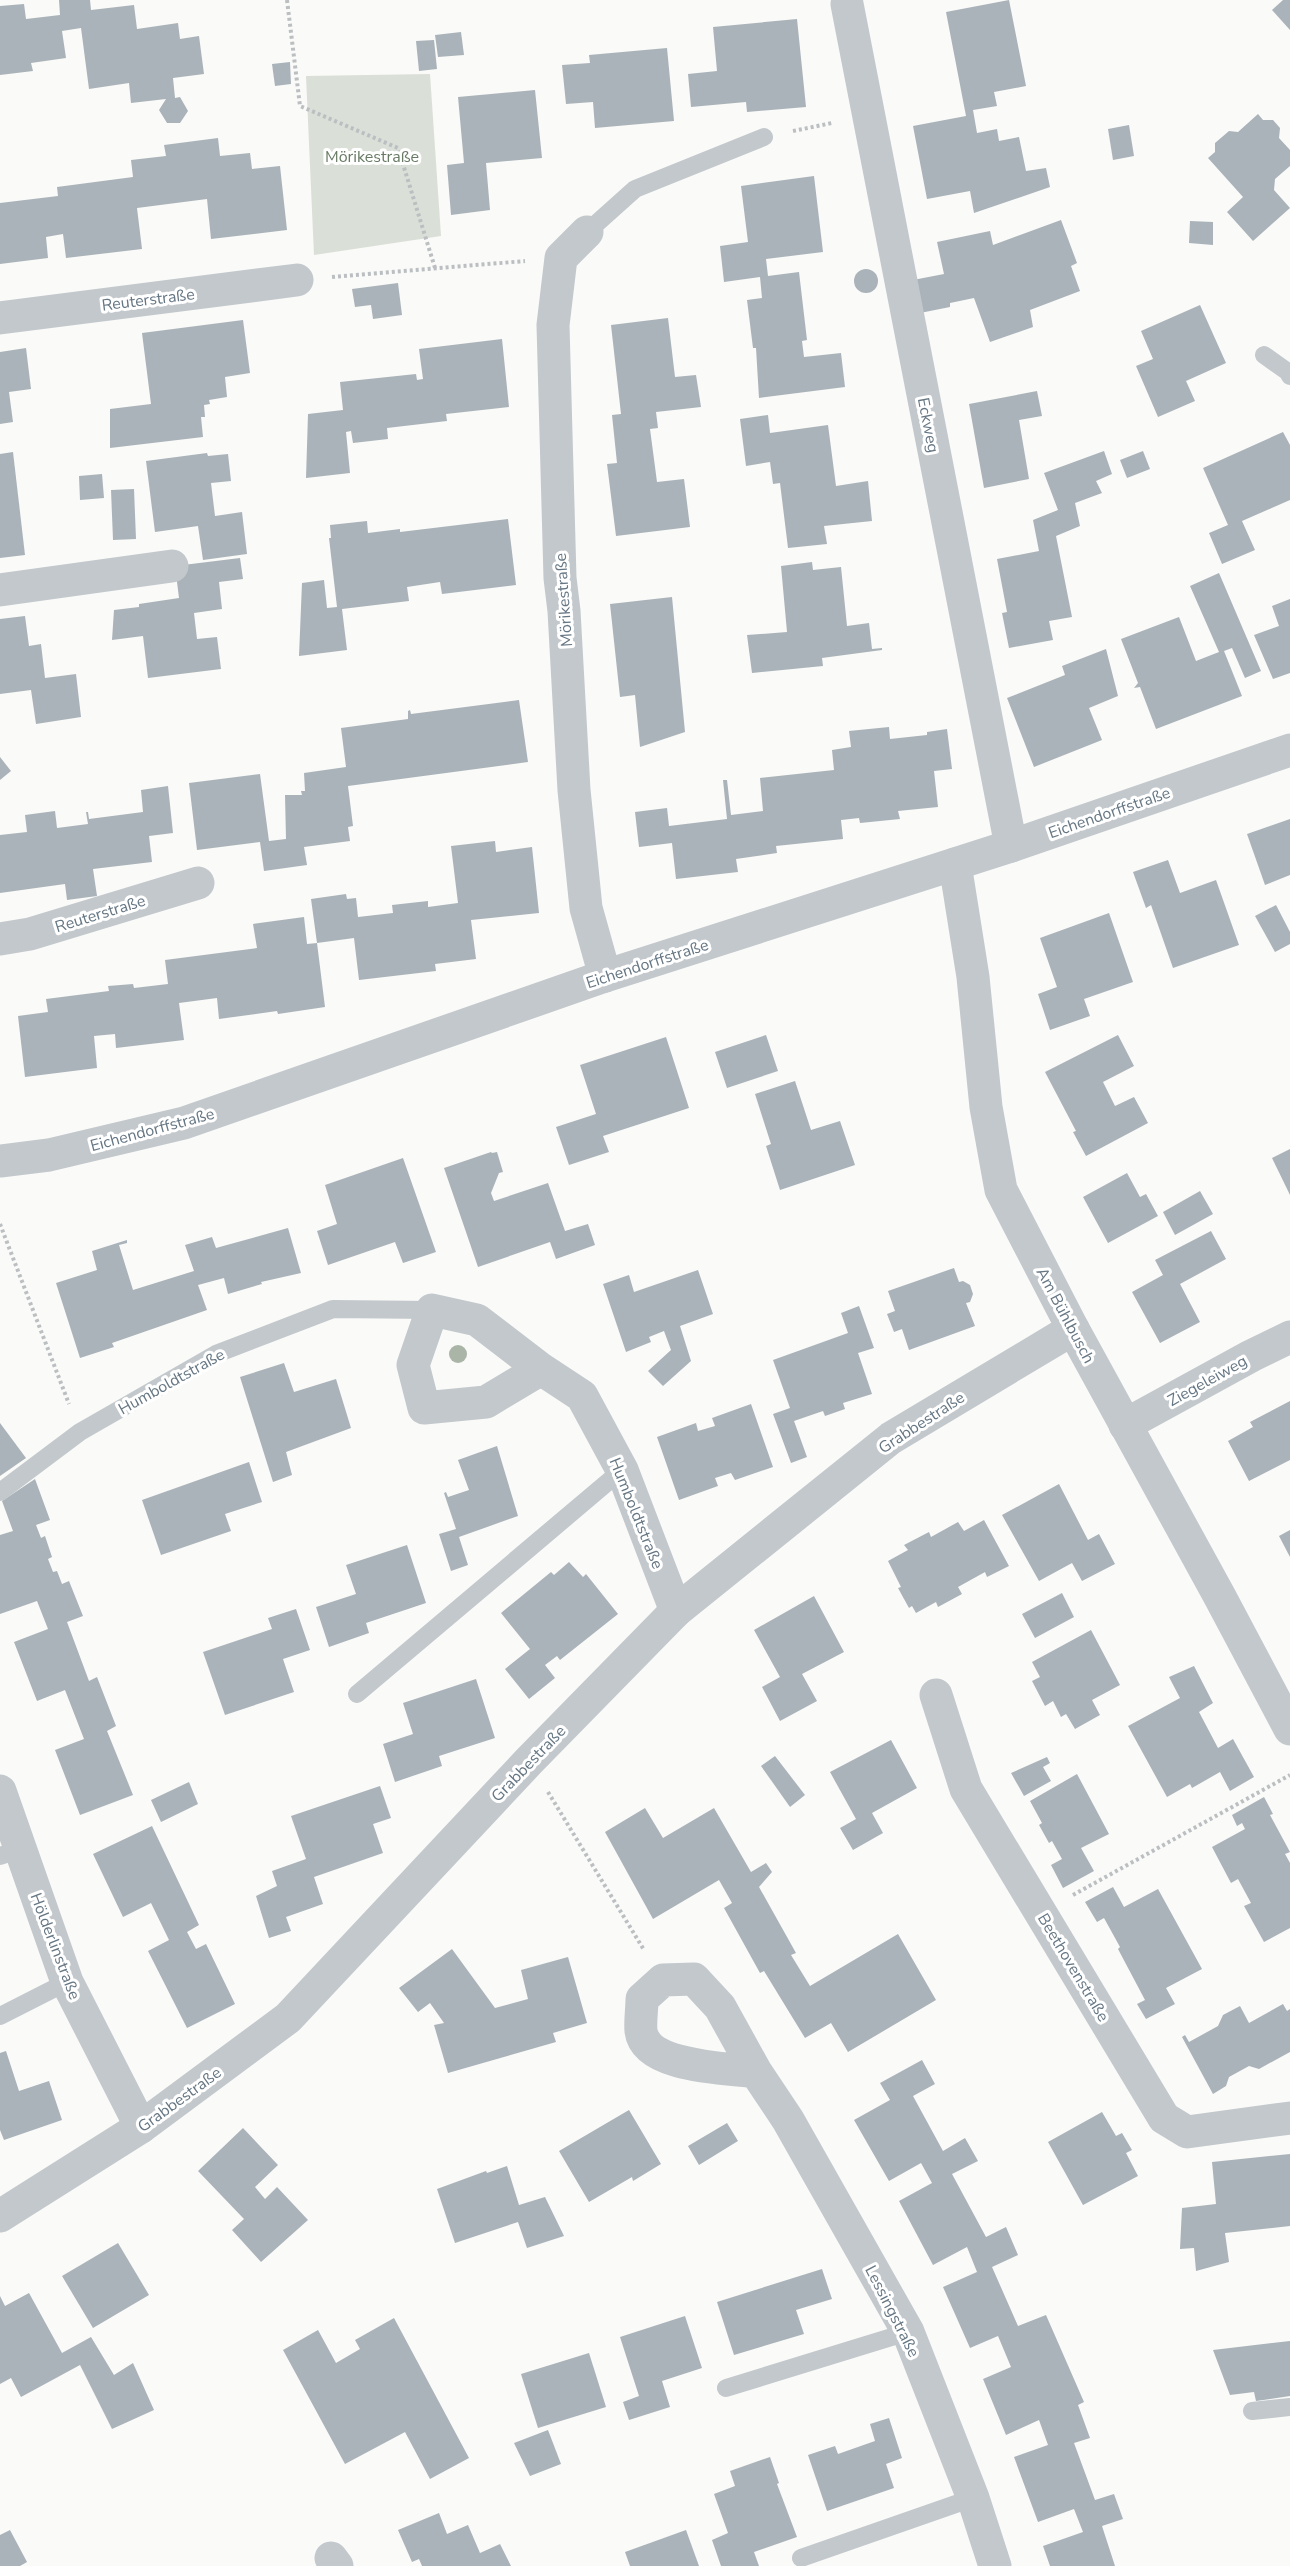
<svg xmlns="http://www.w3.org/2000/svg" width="1290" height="2566" font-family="'Nunito Sans',sans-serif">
  <rect width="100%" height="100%" fill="#fafaf8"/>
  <path fill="#dadfd7" d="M430 74 441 236 314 255 306 76Z"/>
  <g fill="#aab3b9">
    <path d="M59 0H90L91 10 134 5 137 29 178 23 180 39 199 36 204 74 173 78 175 98 180 97 188 111 180 123H167L159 110 166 99 131 103 129 83 89 89 81 28 62 31 66 58 31 63 33 71 0 75V6L24 4 26 19 60 15Z"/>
    <path d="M1009 0 1026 86 994 92 997 106 973 110 977 133 997 129 999 141 1019 137 1026 171 1046 168 1050 187 974 213 970 191 927 199 913 126 966 116 946 12Z"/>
    <path d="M1283 0H1290V30L1272 10Z"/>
    <path d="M797 19 806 107 747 112 746 102 691 107 688 74 717 71 713 27Z"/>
    <path d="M461 32 464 55 438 57 435 35Z"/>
    <path d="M434 40 437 69 419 71 416 41Z"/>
    <path d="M667 48 674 121 595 128 593 102 566 104 562 65 590 63 589 55Z"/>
    <path d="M290 62 291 84 275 86 272 64Z"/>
    <path d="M535 90 542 158 486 163 490 210 451 215 447 165 464 163 458 97Z"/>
    <path d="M1258 114 1263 120H1273L1280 128 1279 138 1290 150V166L1275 179 1274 190 1290 208 1253 241 1227 212 1243 197 1208 158 1215 152V143L1229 131 1238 132Z"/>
    <path d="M1129 125 1134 156 1113 160 1108 129Z"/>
    <path d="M218 138 220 156 250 153 252 169 280 166 287 230 211 239 207 199 137 208 142 249 66 258 63 234 46 237 48 258 0 264V203L58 196 57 187 133 177 131 160 166 156 164 145Z"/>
    <path d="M814 176 823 252 766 259 768 276 799 272 807 340 802 341 804 357 841 353 845 387 759 398 756 348H753L747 300 762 298 760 277 724 282 720 246 748 242 741 186Z"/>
    <path d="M1061 220 1077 263 1071 266 1080 291 1030 310 1033 327 990 342 974 298 950 303V307L920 313 913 280 944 274 937 242 990 231 993 245Z"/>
    <path d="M1190 221 1213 222V245L1189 243Z"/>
    <circle cx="866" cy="281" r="12"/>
    <path d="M398 283 402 315 373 319 371 305 355 307 352 289Z"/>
    <path d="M1200 305 1226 363 1186 381 1195 401 1158 417 1136 366 1153 359 1141 331Z"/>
    <path d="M668 318 675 377 696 375 701 407 656 412 658 428 650 429 657 482 684 479 690 527 616 536 607 464 617 463 612 415 621 414 611 325Z"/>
    <path d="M243 320 250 373 225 377 227 397 209 400 210 404 204 405 205 417H201L203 437 110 448V409L151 404 142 333Z"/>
    <path d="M502 339 509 407 446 414 447 421 387 428 388 439 353 443 351 431 346 432 350 473 306 478 308 414 343 410 340 382 416 374 417 380 423 379 419 349Z"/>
    <path d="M26 348 31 389 9 392 13 422 0 424V352Z"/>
    <path d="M1037 391 1042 416 1019 420 1029 479 984 488 969 404Z"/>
    <path d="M768 415 770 433 828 425 836 486 868 481 872 521 824 526 827 544 788 548 780 483 773 484 770 462 746 466 740 419Z"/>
    <path d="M1283 432 1290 445V500L1242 521 1255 550 1222 564 1209 533 1228 525 1203 468Z"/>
    <path d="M1104 451 1112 474 1096 481 1102 493 1075 503 1080 526 1056 536 1072 617 1049 621 1053 640 1009 648 1002 613 1007 612 997 559 1039 551 1033 520 1058 510 1044 473Z"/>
    <path d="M1143 451 1150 469 1127 478 1120 460Z"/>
    <path d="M13 452 25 555 0 558V454Z"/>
    <path d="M207 453 208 456 228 454 231 481 211 483 215 516 242 512 247 554 203 560 198 526 155 532 146 461Z"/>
    <path d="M102 474 104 498 80 500 79 476Z"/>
    <path d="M134 489 136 539 113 540 111 490Z"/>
    <path d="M508 519 516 585 442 594 440 582 407 587 409 601 342 609 347 650 299 656 302 583 324 580 327 608 337 607 329 538H331L330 525 367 521 368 533 400 529V532Z"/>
    <path d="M240 558 243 579 219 582 222 609 194 613 197 639 217 637 221 669 148 678 143 636 112 640 114 610 139 607V604L179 598 175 566Z"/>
    <path d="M812 562 813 570 841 567 847 626 869 623 872 649 882 648V650L822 658 823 666 752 673 747 635 787 632 781 566Z"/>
    <path d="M1219 573 1261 671 1245 678 1232 648 1224 651 1242 696 1156 729 1140 687 1134 688 1138 683 1121 639 1179 617 1196 661 1219 652 1190 586Z"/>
    <path d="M672 597 685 732 640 747 635 695 620 697 610 604Z"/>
    <path d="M1290 599V673L1273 679 1254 635 1279 626 1272 606Z"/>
    <path d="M25 616 29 646 41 644 45 678 76 674 81 717 36 724 31 690 0 694V619Z"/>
    <path d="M1106 649 1118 696 1089 708 1102 740 1034 767 1007 698 1065 675 1062 666Z"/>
    <path d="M519 700 528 762 348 786 353 826 348 827 350 841 304 847 307 865 264 871 260 842 197 850 189 783 260 774 269 841 286 839 285 795H302L301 791H305L304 773 346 767 341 728 408 719V711L410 710 411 714Z"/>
    <path d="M889 727 890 739 927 735V732L947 729 952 769 934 771 938 807 898 811 900 819 860 823 859 818 841 820 843 839 776 846 777 853 736 859 738 872 676 879 672 843 639 847 635 812 667 808 669 826 727 819 723 780H727L731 815 763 811 760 778 834 770 832 750 851 747 849 731Z"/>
    <path d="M0 757 11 771 0 780Z"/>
    <path d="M168 786 173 833 149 836 152 862 93 869 97 896 67 900 65 884 0 893V835L27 832 25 815 55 811 57 828 88 824 86 812H88L89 819 143 812 141 790Z"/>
    <path d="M1290 819V875L1265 885 1247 834Z"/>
    <path d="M495 841 496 852 532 847 539 913 471 920 476 959 435 964 436 971 359 980 354 938 317 943 311 899 346 894 347 899 356 898 358 917 393 913 392 905 428 901V907L458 903 451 846Z"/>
    <path d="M1168 860 1180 893 1216 880 1239 945 1173 968 1151 905 1146 908 1133 872Z"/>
    <path d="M1276 905 1290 932V944L1275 952 1255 916Z"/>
    <path d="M1109 913 1133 982 1084 999 1090 1016 1050 1030 1038 994 1057 987 1040 938Z"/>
    <path d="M304 917 307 944 317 943 325 1007 278 1014 277 1011 219 1019 217 998 179 1003 184 1040 116 1048 115 1034 94 1036 97 1068 25 1077 18 1016 48 1012 46 999 109 991 108 986 133 984 134 988 168 984 165 960 257 948 253 924Z"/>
    <path d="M766 1035 778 1071 727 1088 715 1052Z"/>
    <path d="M1118 1035 1134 1066 1103 1082 1115 1106 1134 1097 1148 1123 1086 1156 1073 1132 1076 1131 1045 1072Z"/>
    <path d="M666 1037 689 1108 603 1136 609 1152 569 1165 556 1127 596 1114 580 1065Z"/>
    <path d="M795 1081 811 1130 840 1121 855 1165 780 1190 766 1146 771 1144 755 1094Z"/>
    <path d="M1290 1149V1195L1272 1158Z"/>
    <path d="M491 1152 492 1153 497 1152 503 1172 499 1173 491 1193 494 1201 548 1183 565 1231 588 1224 595 1245 556 1259 550 1242 478 1267 444 1168Z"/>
    <path d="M403 1158 436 1252 403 1263 395 1242 328 1265 317 1231 337 1224 325 1185Z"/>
    <path d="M1127 1173 1140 1197 1146 1194 1158 1216 1108 1243 1083 1197Z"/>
    <path d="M1200 1191 1213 1214 1175 1235 1163 1212Z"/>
    <path d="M288 1228 301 1273 261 1282 262 1284 228 1294 224 1278 198 1285 207 1310 112 1343 114 1347 80 1358 56 1283 97 1270 92 1251 127 1240V1243L119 1245 133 1290 194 1271 185 1245 212 1237 216 1248Z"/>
    <path d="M1211 1231 1226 1259 1180 1284 1200 1322 1160 1343 1132 1292 1163 1275 1155 1260Z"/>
    <path d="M954 1268 959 1282 963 1281 970 1285 973 1294 970 1302 966 1303 975 1326 909 1350 902 1329 894 1332 887 1314 895 1311 888 1291Z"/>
    <path d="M698 1270 713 1314 680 1326 691 1361 663 1386 648 1371 671 1350 664 1331 649 1337 651 1342 626 1352 603 1284 629 1275 634 1292Z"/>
    <path d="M859 1306 874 1348 858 1353 872 1394 843 1403 845 1409 825 1416 823 1411 794 1421 807 1457 791 1463 773 1414 790 1408 773 1360 848 1333 841 1313Z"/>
    <path d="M284 1363 294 1392 336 1379 351 1428 286 1452 292 1475 273 1482 240 1377Z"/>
    <path d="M1290 1401V1460L1249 1481 1228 1441 1253 1427 1250 1422Z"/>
    <path d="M751 1404 773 1467 735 1480 731 1473 715 1478 718 1486 679 1500 657 1437 696 1423 698 1431 715 1426 712 1418Z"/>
    <path d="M0 1423 26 1458 0 1476Z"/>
    <path d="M497 1446 518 1516 459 1537 468 1565 451 1571 439 1534 456 1529 444 1493 446 1492 448 1497 469 1490 458 1460Z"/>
    <path d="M249 1462 262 1502 225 1514 231 1531 161 1555 142 1500Z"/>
    <path d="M35 1479 50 1520 36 1525 41 1538 45 1536 52 1557 48 1559 53 1572 57 1571 62 1584 69 1581 83 1616 67 1622 89 1681 97 1677 116 1726 107 1731 133 1795 80 1815 55 1750 84 1739 65 1690 37 1701 14 1642 48 1629 37 1601 0 1614V1535L13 1531 2 1501Z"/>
    <path d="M1059 1484 1088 1540 1099 1534 1115 1564 1082 1581 1072 1563 1039 1581 1002 1515Z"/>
    <path d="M984 1520 1009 1566 987 1577 985 1572 958 1587 962 1594 938 1607 936 1602 916 1613 912 1606 909 1608 898 1588 901 1587 888 1561 908 1550 904 1545 929 1532 931 1537 958 1522 964 1531Z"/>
    <path d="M1290 1530V1557L1279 1536Z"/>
    <path d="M407 1545 426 1603 366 1623 369 1633 329 1647 316 1607 356 1594 346 1565Z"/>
    <path d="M569 1562 583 1577 586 1574 618 1614 560 1660 557 1656 545 1665 555 1678 529 1699 505 1669 530 1649 501 1613 551 1572 554 1575Z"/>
    <path d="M1062 1593 1074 1617 1035 1638 1022 1614Z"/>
    <path d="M814 1596 844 1652 802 1674 817 1701 780 1721 762 1687 780 1677 754 1630Z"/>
    <path d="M296 1609 310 1650 283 1659 294 1692 225 1715 203 1652 272 1629 268 1618Z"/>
    <path d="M1091 1630 1120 1685 1092 1700 1100 1715 1075 1729 1066 1714 1061 1717 1053 1701 1045 1706 1032 1681 1040 1677 1032 1662Z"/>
    <path d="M1194 1666 1213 1703 1199 1712 1218 1748 1233 1739 1254 1777 1230 1791 1220 1772 1192 1788 1190 1784 1167 1797 1128 1726 1180 1698 1169 1677Z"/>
    <path d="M476 1679 495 1738 439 1756 442 1766 395 1782 383 1744 413 1734 403 1703Z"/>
    <path d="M891 1740 917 1788 872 1813 883 1833 853 1850 840 1828 856 1819 830 1772Z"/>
    <path d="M775 1756 805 1795 790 1807 761 1766Z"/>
    <path d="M1047 1757 1050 1763 1043 1767 1051 1781 1024 1796 1011 1773Z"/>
    <path d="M1077 1774 1109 1834 1081 1848 1094 1871 1063 1888 1051 1865 1062 1859 1052 1841 1049 1843 1039 1825 1042 1823 1030 1801Z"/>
    <path d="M189 1782 198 1804 161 1822 151 1800Z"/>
    <path d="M380 1786 391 1818 373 1824 383 1853 314 1877 323 1904 286 1917 291 1931 269 1938 256 1896 277 1886 272 1871 306 1859 291 1816Z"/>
    <path d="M1264 1797 1273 1814 1270 1815 1290 1852 1285 1854 1290 1863V1928L1264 1942 1244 1906 1251 1903 1238 1879 1231 1883 1212 1847 1245 1829 1242 1823 1237 1826 1232 1815Z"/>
    <path d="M645 1808 663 1838 714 1808 751 1872 766 1863 772 1872 759 1887 796 1953 791 1955 810 1986 898 1934 936 2000 848 2052 831 2023 805 2038 764 1971 760 1973 724 1908 732 1903 719 1880 653 1919 605 1832Z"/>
    <path d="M152 1826 199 1925 187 1932 196 1949 206 1944 235 2004 187 2028 148 1951 169 1940 151 1903 123 1917 93 1854Z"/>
    <path d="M1113 1887 1124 1907 1158 1889 1202 1969 1166 1988 1175 2004 1146 2019 1137 2004 1145 2000 1118 1949 1120 1947 1104 1918 1097 1922 1085 1902Z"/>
    <path d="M452 1949 495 2008 528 1999 521 1970 568 1957 587 2023 553 2033 556 2042 448 2073 434 2025 444 2023 430 2003 418 2012 399 1988Z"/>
    <path d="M1283 2004 1287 2011 1290 2009V2052L1259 2069 1249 2066 1229 2077 1226 2086 1213 2094 1182 2037 1185 2035 1189 2042 1218 2026 1223 2015 1240 2006 1249 2023Z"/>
    <path d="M6 2051 19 2091 49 2081 62 2120 4 2140 0 2130V2053Z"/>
    <path d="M922 2060 935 2084 913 2096 943 2151 965 2138 978 2161 952 2174 986 2237 1006 2227 1018 2255 992 2267 1018 2326 1046 2315 1084 2402 1078 2405 1090 2438 1074 2443 1095 2500 1114 2494 1123 2519 1102 2526 1115 2566H1050L1043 2546 1083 2532 1074 2509 1038 2522 1014 2457 1048 2445 1039 2420 1006 2435 983 2379 1011 2367 998 2336 970 2348 943 2287 977 2272 967 2247 933 2265 899 2201 932 2183 921 2163 889 2181 854 2120 890 2100 880 2083Z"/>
    <path d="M629 2110 661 2164 633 2181 632 2177 589 2202 559 2151Z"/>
    <path d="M1102 2112 1116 2136 1122 2133 1132 2150 1126 2153 1138 2176 1083 2205 1048 2142Z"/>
    <path d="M727 2123 738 2141 699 2165 688 2146Z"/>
    <path d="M243 2128 278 2165 255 2187 265 2199 277 2187 308 2220 261 2262 232 2230 244 2219 198 2171Z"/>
    <path d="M1290 2154V2226L1225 2233 1229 2262 1196 2271 1194 2248 1180 2249 1182 2208 1216 2204 1212 2162Z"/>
    <path d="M507 2166 519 2205 545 2197 564 2236 527 2248 518 2222 455 2243 437 2189 486 2171 487 2173Z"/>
    <path d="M118 2243 149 2295 93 2328 62 2276Z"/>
    <path d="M822 2269 832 2299 796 2310 804 2334 734 2355 717 2302Z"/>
    <path d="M29 2293 62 2353 91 2337 114 2375 133 2363 154 2410 112 2429 80 2365 21 2397 11 2378 0 2384V2296L5 2306Z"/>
    <path d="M685 2316 702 2368 662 2381 670 2407 629 2420 623 2402 639 2396 620 2337Z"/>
    <path d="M394 2318 469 2458 430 2479 405 2432 345 2464 283 2350 318 2330 336 2363 360 2349 355 2340Z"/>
    <path d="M1290 2341V2396L1256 2401 1254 2392 1230 2395 1213 2350Z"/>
    <path d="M589 2353 606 2407 538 2428 521 2374Z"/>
    <path d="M889 2418 902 2458 886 2464 894 2488 827 2511 808 2455 835 2446 838 2454 875 2441 870 2424Z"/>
    <path d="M548 2430 561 2464 530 2476 514 2443Z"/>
    <path d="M770 2457 779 2483 777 2484 797 2537 754 2552 759 2566H721L712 2540 728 2533 714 2494 735 2486 730 2471Z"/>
    <path d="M439 2513 447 2534 468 2525 480 2553 500 2544 511 2566H422L419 2559 412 2562 398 2530Z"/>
    <path d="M10 2530 27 2562 20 2566H0V2535Z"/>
    <path d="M686 2530 699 2566H630L625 2552Z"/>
  </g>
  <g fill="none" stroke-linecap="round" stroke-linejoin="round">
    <g stroke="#bbbfc2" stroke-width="4" stroke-dasharray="3 3" stroke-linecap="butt">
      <path d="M287 0 300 106 398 148 435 268"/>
      <path d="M793 131 832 123"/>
      <path d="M332 277 525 261"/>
      <path d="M0 1224 69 1404"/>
      <path d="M548 1792 644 1950"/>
      <path d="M1073 1895 1290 1775"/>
    </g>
    <g stroke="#c3c8cc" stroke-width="18">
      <path d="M587 232 635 189 764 137"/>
      <path d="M1264 355 1288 372 1290 376"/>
      <path d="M0 1492 80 1432 216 1354 333 1309 432 1310"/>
      <path d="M357 1694 622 1470"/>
      <path d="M0 1856 21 1849"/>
      <path d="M0 2016 67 1982"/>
      <path d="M726 2388 908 2332"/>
      <path d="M1252 2411 1290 2407"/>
      <path d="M801 2558 973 2498"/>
    </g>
    <g stroke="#c3c8cc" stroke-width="33">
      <path d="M847 4 1011 846"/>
      <path d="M587 232 561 258 553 325 560 578 564 611 574 790 586 908 605 976"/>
      <path d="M0 318 297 280"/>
      <path d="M0 590 172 566"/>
      <path d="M955 864 973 977 986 1107 1001 1190 1073 1329 1220 1597 1290 1729"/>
      <path d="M0 939 30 934 198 883"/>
      <path d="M0 1161 49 1155 184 1123 605 976 1011 846 1290 750"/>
      <path d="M541 1369 486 1402 424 1408 413 1365 432 1310 477 1320 541 1369 582 1396 622 1470 676 1611"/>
      <path d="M1125 1425 1251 1356 1290 1337"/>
      <path d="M936 1695 966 1789 1164 2118 1187 2132 1290 2118"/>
      <path d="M0 1791 67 1982 141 2127"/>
      <path d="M756 2072C728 2068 646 2068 641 2031 640 2021 642 2009 642 1999L663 1980 694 1979 720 2007 756 2072 788 2120 908 2332 973 2498 995 2566"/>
      <path d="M0 2216 141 2127 288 2018 529 1761 676 1611 891 1438 1073 1329"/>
      <path d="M331 2558 337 2566"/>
    </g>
  </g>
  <circle fill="#aab4a7" cx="458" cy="1354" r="9"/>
  <g text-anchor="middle" stroke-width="6" stroke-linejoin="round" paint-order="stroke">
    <g font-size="16" fill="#687a64" stroke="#fff">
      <text x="372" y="162">Mörikestraße</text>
    </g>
    <g font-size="16" fill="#657683" stroke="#fff">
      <text transform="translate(148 299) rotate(-7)" y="6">Reuterstraße</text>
      <text transform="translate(929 425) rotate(79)" y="6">Eckweg</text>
      <text transform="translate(563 600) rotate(-94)" y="6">Mörikestraße</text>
      <text transform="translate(1109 812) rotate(-19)" y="6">Eichendorffstraße</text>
      <text transform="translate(100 913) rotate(-17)" y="6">Reuterstraße</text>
      <text transform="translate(647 963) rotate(-18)" y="6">Eichendorffstraße</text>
      <text transform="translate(152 1129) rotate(-15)" y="6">Eichendorffstraße</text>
      <text transform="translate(1066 1315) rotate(62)" y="6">Am Bühlbusch</text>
      <text transform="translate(1207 1380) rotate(-29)" y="6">Ziegeleiweg</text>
      <text transform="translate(171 1381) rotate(-29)" y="6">Humboldtstraße</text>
      <text transform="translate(921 1422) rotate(-33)" y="6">Grabbestraße</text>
      <text transform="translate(637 1513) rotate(68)" y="6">Humboldtstraße</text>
      <text transform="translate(528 1763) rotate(-46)" y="6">Grabbestraße</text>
      <text transform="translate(56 1946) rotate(69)" y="6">Hölderlinstraße</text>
      <text transform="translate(1074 1967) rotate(59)" y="6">Beethovenstraße</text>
      <text transform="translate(179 2099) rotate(-36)" y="6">Grabbestraße</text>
      <text transform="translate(893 2311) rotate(63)" y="6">Lessingstraße</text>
    </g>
  </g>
</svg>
